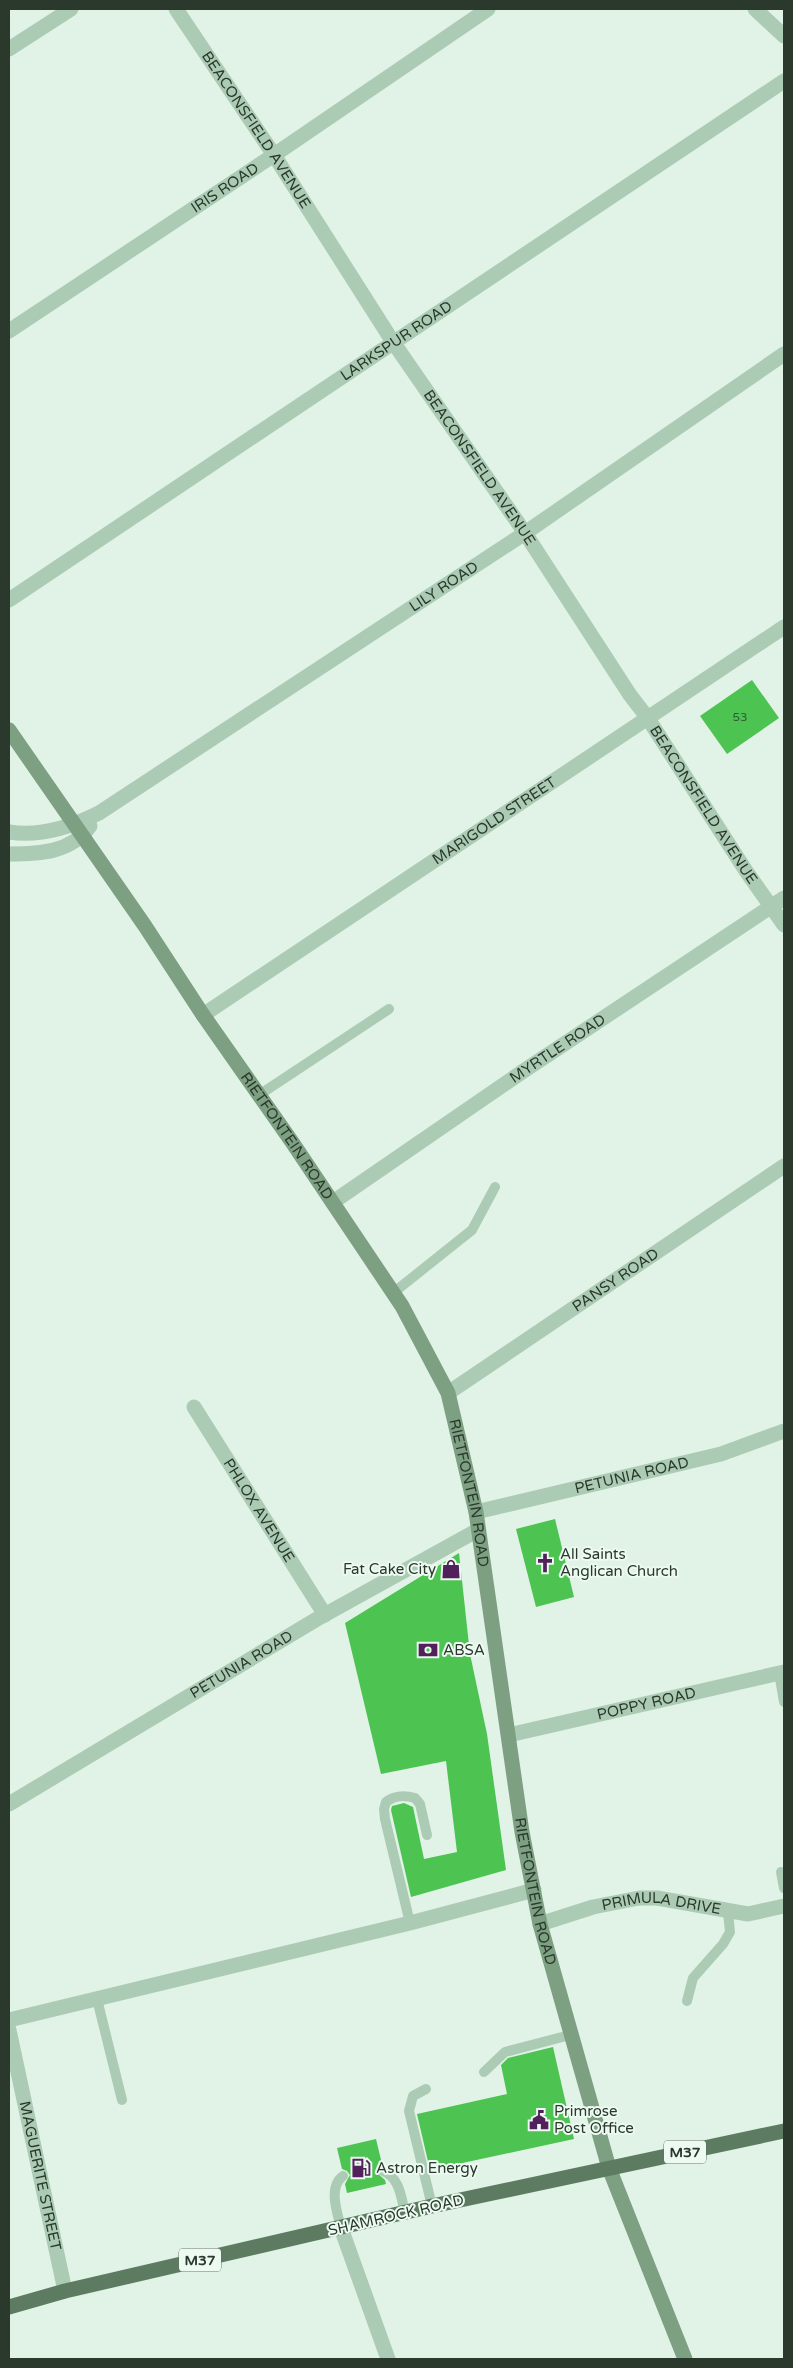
<svg xmlns="http://www.w3.org/2000/svg" width="793" height="2368" font-family="'Varela Round',sans-serif">
  <rect width="100%" height="100%" fill="#e0f3e6"/>
  <g fill="#4dc352">
    <path d="M752 680 779 718 727 754 700 716Z"/>
    <path d="M555 1519 574 1597 536 1607 516 1529Z"/>
    <path d="M459 1553 470 1654 487 1734 506 1870 411 1897 391 1810 392 1806 404 1803 413 1807 424 1859 457 1852 446 1761 381 1774 345 1623Z"/>
    <path d="M553 2047 574 2139 430 2170 417 2114 507 2094 501 2065 508 2058Z"/>
    <path d="M376 2139 382 2164 377 2167 376 2172 385 2180 386 2184 347 2193 345 2184 350 2175 347 2171 342 2169 337 2148Z"/>
  </g>
  <g fill="none" stroke-linecap="round" stroke-linejoin="round">
    <g stroke="#accbb4" stroke-width="10">
      <path d="M259 1095 389 1009"/>
      <path d="M393 1293 472 1230 495 1187"/>
      <path d="M779 1673 784 1702"/>
      <path d="M781 1872 784 1888"/>
      <path d="M410 1923 385 1819 384 1809 386 1802C395 1795 404 1795 415 1798L420 1804 427 1835"/>
      <path d="M97 1999 122 2100"/>
      <path d="M687 2001 693 1978 723 1944 730 1932 728 1912"/>
      <path d="M484 2072 505 2052 570 2035"/>
      <path d="M426 2089 413 2096 409 2111 432 2206"/>
      <path d="M383 2171C400 2178 401 2197 405 2213"/>
      <path d="M341 2228C337 2212 328 2187 343 2176"/>
    </g>
    <g stroke="#accbb4" stroke-width="15">
      <path id="s1" d="M176 9 274 155 393 342 525 533 630 695 647 717 746 871 784 925"/>
      <path d="M755 9 784 36"/>
      <path d="M9 49 71 9"/>
      <path id="s2" d="M9 331 274 155 488 9"/>
      <path id="s3" d="M9 600 784 81"/>
      <path id="s4" d="M9 832C40 837 71 827 99 813L525 533 784 354"/>
      <path d="M9 854C39 854 71 853 90 826"/>
      <path id="s5" d="M203 1015 784 627"/>
      <path id="s6" d="M333 1202 522 1072 784 898"/>
      <path id="s7" d="M448 1393 784 1166"/>
      <path id="s8" d="M194 1407 325 1615"/>
      <path id="s9" d="M476 1512 721 1454 784 1431"/>
      <path id="s10" d="M509 1735 784 1672"/>
      <path id="s11" d="M9 1804 317 1619 478 1530"/>
      <path id="s12" d="M540 1924 593 1907 639 1898H657L748 1914 784 1906"/>
      <path d="M9 2020 410 1923 534 1890"/>
      <path id="s13" d="M9 2030 65 2291"/>
      <path d="M341 2228 388 2359"/>
    </g>
    <path stroke="#7d9f82" stroke-width="15" id="s14" d="M9 730 145 926 203 1015 292 1142 402 1306 448 1393 476 1512 522 1832 540 1924 609 2168 685 2359"/>
    <path stroke="#5c7b60" stroke-width="15" d="M9 2307 65 2291 432 2206 784 2131"/>
  </g>
  <defs>
    <symbol id="church-bare" viewBox="-9 -9 18 18"><path d="M-1.2-6h2.4v3.5h3.3v2.4h-3.3V6h-2.4V-.1h-3.3v-2.4h3.3Z" fill="#52205a" stroke="#ecfaf1" stroke-width="2.5" paint-order="stroke"/></symbol>
    <symbol id="shop-bare" viewBox="-9 -9 18 18"><path d="M-5-2.5h2.3a2.7 3.5 0 0 1 5.4 0H5L5.5 6h-11ZM-1.5-2.5h3a1.5 2.3 0 0 0-3 0Z" fill="#52205a" stroke="#ecfaf1" stroke-width="2.5" paint-order="stroke"/></symbol>
    <symbol id="bank-bare" viewBox="-9 -9 18 18"><path d="M-6-4H6V4H-6ZM0-2.3a2.3 2.3 0 1 0 0 4.6a2.3 2.3 0 1 0 0-4.6Z" fill="#52205a" stroke="#ecfaf1" stroke-width="2.5" paint-order="stroke"/></symbol>
    <symbol id="civic-bare" viewBox="-9 -9 18 18"><path d="M-.6-6.5H3V-4.5H.6V-3L4-1V1h2V6H-6V1h2V-1L-.6-3ZM-1.2 2.5V6h2.4V2.5Z" fill="#52205a" stroke="#ecfaf1" stroke-width="2.5" paint-order="stroke"/></symbol>
    <symbol id="fuel-bare" viewBox="-9 -9 18 18"><path d="M-5.5-6h7V0h2V4h1.3V-2.5L3-4.5l.8-.8L6-3V5H2.5V1h-1V6h-7ZM-4.2-4.7v3.2H.2V-4.7Z" fill="#52205a" stroke="#ecfaf1" stroke-width="2.5" paint-order="stroke"/></symbol>
  </defs>
  <g fill-rule="evenodd">
    <use href="#church-bare" x="531" y="1549" width="28" height="28"/>
    <use href="#shop-bare" x="437" y="1555" width="28" height="28"/>
    <use href="#bank-bare" x="414" y="1636" width="28" height="28"/>
    <use href="#civic-bare" x="525" y="2106" width="28" height="28"/>
    <use href="#fuel-bare" x="347" y="2154" width="28" height="28"/>
  </g>
  <g text-anchor="middle" stroke-width="4" stroke-linejoin="round" paint-order="stroke">
    <g font-size="12" fill="#335c36">
      <text x="740" y="721">53</text>
    </g>
    <g fill="#ecfaf1" stroke="#647367" stroke-width="1">
      <rect x="664" y="2140.5" width="42" height="23" rx="4"/>
      <rect x="179" y="2248.5" width="42" height="23" rx="4"/>
    </g>
    <g font-size="14" font-weight="bold" fill="#2a392c">
      <text x="685" y="2157">M37</text>
      <text x="200" y="2265">M37</text>
    </g>
    <g font-size="15" fill="#2a392c" stroke="#ecfaf1">
      <text dy="5" stroke="none"><textPath href="#s1" startOffset="145">BEACONSFIELD AVENUE</textPath></text>
      <text dy="5" stroke="none"><textPath href="#s2" startOffset="259">IRIS ROAD</textPath></text>
      <text dy="5" stroke="none"><textPath href="#s3" startOffset="466">LARKSPUR ROAD</textPath></text>
      <text dy="5" stroke="none"><textPath href="#s1" startOffset="550">BEACONSFIELD AVENUE</textPath></text>
      <text dy="5" stroke="none"><textPath href="#s4" startOffset="506">LILY ROAD</textPath></text>
      <text dy="5" stroke="none"><textPath href="#s1" startOffset="955">BEACONSFIELD AVENUE</textPath></text>
      <text dy="5" stroke="none"><textPath href="#s5" startOffset="350">MARIGOLD STREET</textPath></text>
      <text dy="5" stroke="none"><textPath href="#s6" startOffset="272">MYRTLE ROAD</textPath></text>
      <text dy="5" stroke="none"><textPath href="#s14" startOffset="492">RIETFONTEIN ROAD</textPath></text>
      <text dy="5" stroke="none"><textPath href="#s7" startOffset="202">PANSY ROAD</textPath></text>
      <text dy="5" stroke="none"><textPath href="#s9" startOffset="160">PETUNIA ROAD</textPath></text>
      <text dy="5" stroke="none"><textPath href="#s14" startOffset="898">RIETFONTEIN ROAD</textPath></text>
      <text dy="5" stroke="none"><textPath href="#s8" startOffset="122">PHLOX AVENUE</textPath></text>
      <text dy="5" stroke="none"><textPath href="#s11" startOffset="271">PETUNIA ROAD</textPath></text>
      <text dy="5" stroke="none"><textPath href="#s10" startOffset="141">POPPY ROAD</textPath></text>
      <text dy="5" stroke="none"><textPath href="#s14" startOffset="1302">RIETFONTEIN ROAD</textPath></text>
      <text dy="5" stroke="none"><textPath href="#s12" startOffset="125">PRIMULA DRIVE</textPath></text>
      <text dy="5" stroke="none"><textPath href="#s13" startOffset="149">MAGUERITE STREET</textPath></text>
      <text transform="translate(396 2215) rotate(-13)" y="5">SHAMROCK ROAD</text>
    </g>
    <g font-size="15" fill="#2a392c" stroke="#ecfaf1" text-anchor="start">
      <text x="560" y="1559">All Saints<tspan x="560" dy="17">Anglican Church</tspan></text>
      <text x="436" y="1574" text-anchor="end">Fat Cake City</text>
      <text x="443" y="1655">ABSA</text>
      <text x="554" y="2116">Primrose<tspan x="554" dy="17">Post Office</tspan></text>
      <text x="376" y="2173">Astron Energy</text>
    </g>
  </g>
  <rect width="793" height="2368" fill="none" stroke="#2a392c" stroke-width="20"/>
</svg>
